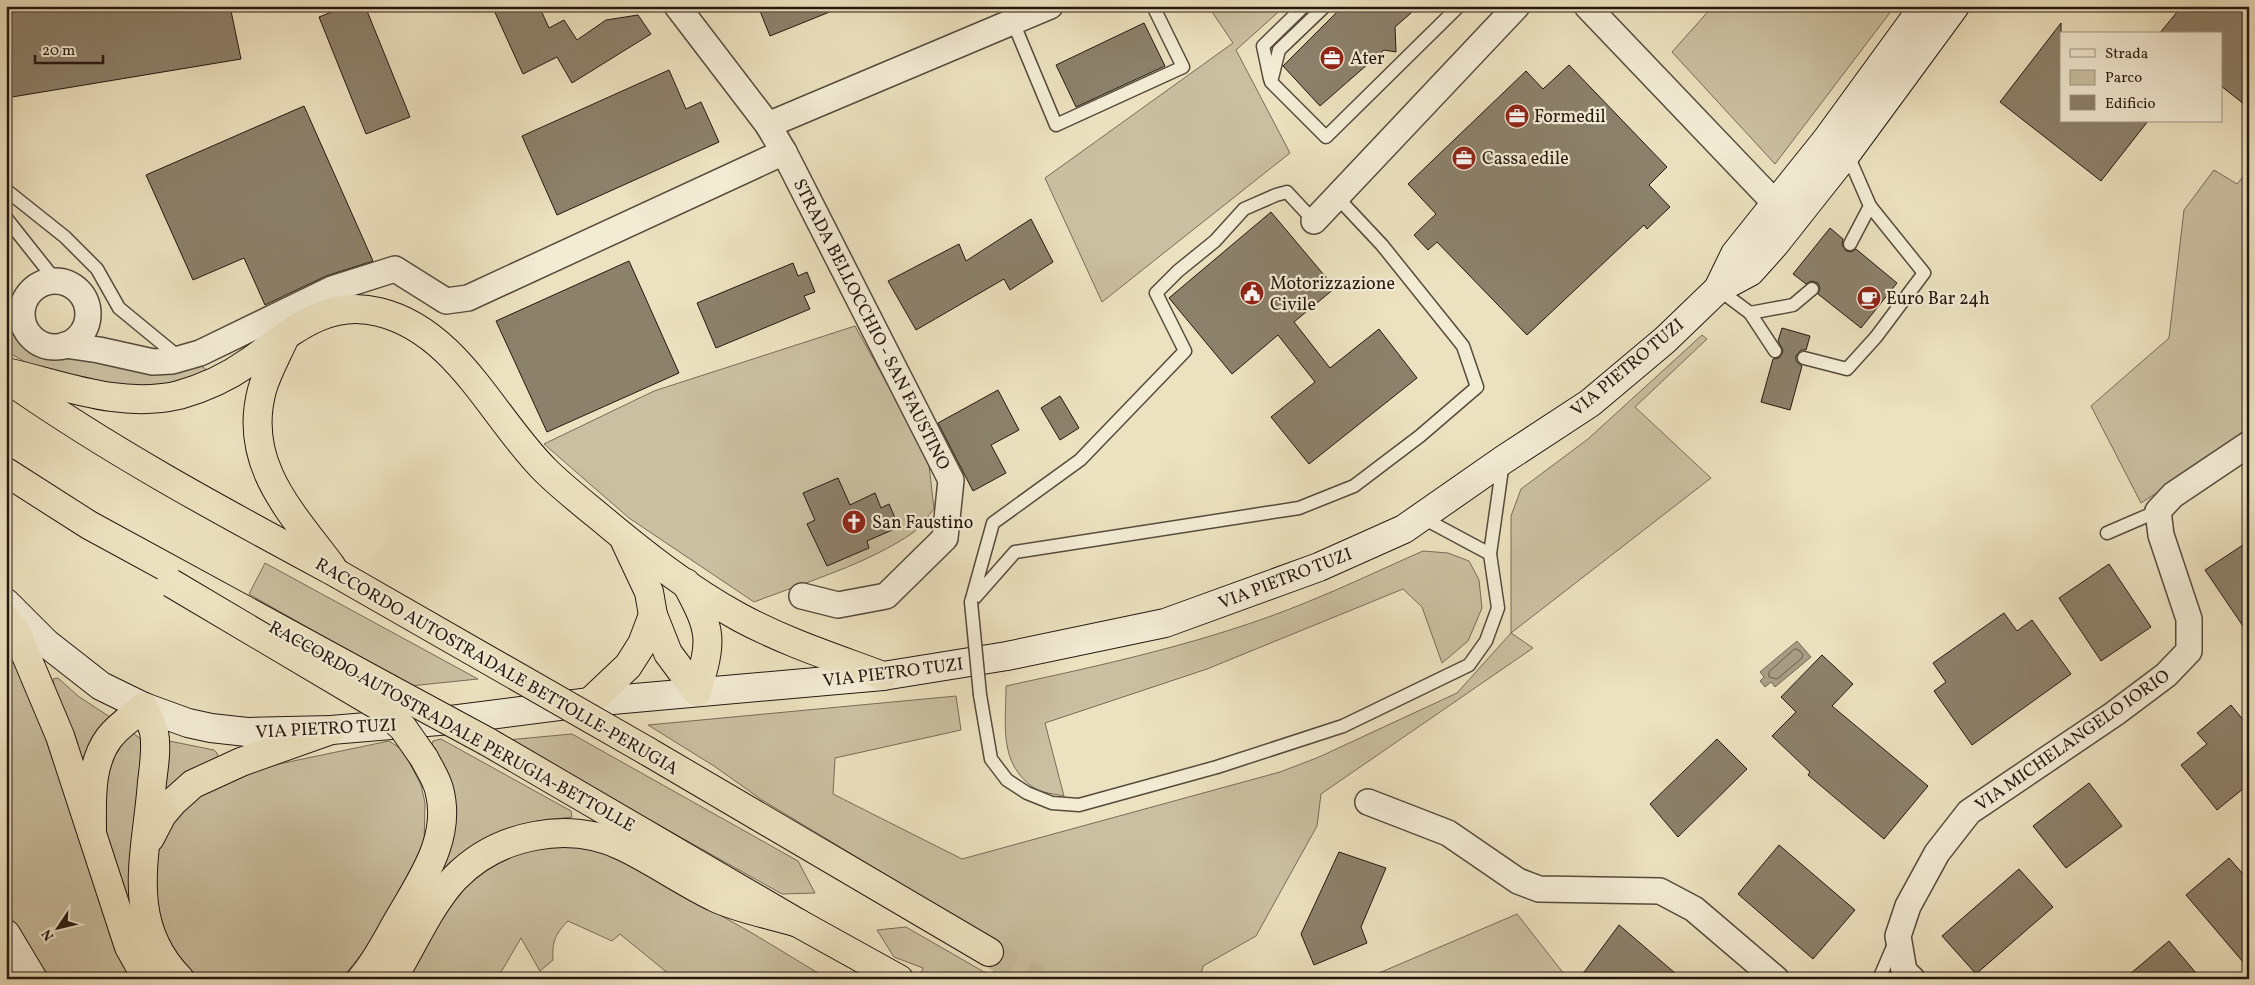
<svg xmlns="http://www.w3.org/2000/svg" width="2255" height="985" font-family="Vollkorn,serif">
  <rect width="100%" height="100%" fill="#ece2bf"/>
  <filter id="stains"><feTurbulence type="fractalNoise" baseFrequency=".004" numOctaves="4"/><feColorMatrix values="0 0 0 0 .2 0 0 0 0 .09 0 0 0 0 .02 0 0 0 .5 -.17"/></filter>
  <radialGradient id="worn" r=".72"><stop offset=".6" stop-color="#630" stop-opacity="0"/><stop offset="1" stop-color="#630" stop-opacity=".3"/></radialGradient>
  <g fill="#cac0a1" stroke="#776c58">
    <path d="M1208 6H1285L1236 50 1290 153 1102 302 1045 178 1233 43Z"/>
    <path d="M1713 6H1895L1775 164 1672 52Z"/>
    <path d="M2214 170 2237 184 2249 170V433L2141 503 2091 406 2169 338 2184 210Z"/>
    <path d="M6 321 13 325 32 354 110 362 154 375 198 363 210 373 160 389 89 383 41 371 6 351Z"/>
    <path d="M855 326 928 457 934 509C928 516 921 526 914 532 868 564 806 582 754 602L629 518 544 444 654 391Z"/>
    <path d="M1702 335 1707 339 1635 407 1711 478 1511 633 1533 648 1321 794 1317 826 1256 936 1203 966 1200 979H918L923 968 894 957 877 930 906 927 991 976 1008 948 762 800 714 766 648 725 956 696 961 730 835 758 833 794 962 859 1280 772 1319 757 1457 693 1511 633V516L1521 489 1588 439Z"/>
    <path d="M1423 551 1448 553 1469 561 1479 580 1482 608 1468 641 1442 663 1422 607 1403 589 1207 669 1045 723 1064 796C1055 794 1042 793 1034 788 998 763 1006 725 1006 686 1107 664 1209 642 1305 603 1345 587 1384 568 1423 551Z"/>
    <path d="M265 563 478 679 410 686 249 594Z"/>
    <path d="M6 635 14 648 134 979H48L6 909Z"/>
    <path d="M58 678 78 696 113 719 84 781 54 686 53 679Z"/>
    <path d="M133 733 142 740 143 750 131 868 168 979H160L146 961 110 853 106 829 103 789 116 747Z"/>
    <path d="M572 734 798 861 815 893 782 894 507 740Z"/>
    <path d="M441 739 571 811 572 817 537 821 522 825 380 968 448 774 432 744 433 741Z"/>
    <path d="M169 741 214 750 217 753 218 757 195 769 165 791 167 742Z"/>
    <path d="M389 741 403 750 421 785 425 803 424 848 367 947 347 972 338 979H199L176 954 160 925 155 893 158 850 164 832 190 798 250 770Z"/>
    <path d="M552 843 606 851 752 933 828 979H675L620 934 612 941 568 921C555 934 552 942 553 960L540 971 521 938 497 979H407C430 938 462 875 507 856 521 850 537 847 552 843Z"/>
    <path d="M1517 914 1568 979H1364H1365Z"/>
  </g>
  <path fill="#a89d84" stroke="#736856" d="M1797 641 1811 657 1775 687 1771 682 1765 687 1760 681 1764 677 1760 672Z"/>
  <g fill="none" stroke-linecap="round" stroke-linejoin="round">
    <path stroke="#665a4a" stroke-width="1" d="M1795 649 1799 650 1803 655 1802 658 1777 679 1769 677V672Z"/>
  </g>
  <g fill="#8c816b" stroke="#241810">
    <path d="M6 6H230L241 59 6 98Z"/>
    <path d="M347 6H365L410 117 366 134 319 17Z"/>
    <path d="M492 6H539L549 28 564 20 577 40 606 20 638 15 651 34 572 83 557 57 523 74Z"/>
    <path d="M758 6H842V7L770 36Z"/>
    <path d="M1343 6H1419L1395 27 1396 52 1384 50 1320 106 1283 66Z"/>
    <path d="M2182 6H2249V108L2221 86V34H2159Z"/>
    <path d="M1144 23 1165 66 1076 107 1056 65Z"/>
    <path d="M2061 23V121H2148L2101 181 2000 102Z"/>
    <path d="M1569 65 1667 167 1649 185 1670 207 1647 229 1644 225 1527 335 1437 242 1428 250 1414 235 1436 214 1408 184 1526 71 1543 89Z"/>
    <path d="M669 70 686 109 701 102 719 142 557 215 522 136Z"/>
    <path d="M304 106 373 261 326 276 265 305 244 258 193 280 146 175Z"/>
    <path d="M1271 212 1335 288 1294 322 1330 368 1379 329 1417 378 1309 464 1271 417 1315 382 1278 335 1232 374 1169 298Z"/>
    <path d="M1031 219 1053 262 1010 290 1004 279 916 330 888 281 959 244 966 261Z"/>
    <path d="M1830 228 1843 239 1842 245 1846 251 1851 252 1856 249 1897 283 1861 328 1818 294 1820 288 1818 283 1811 281 1806 284 1793 274Z"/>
    <path d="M629 261 679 373 547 432 496 321Z"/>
    <path d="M793 263 798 276 807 272 815 292 804 296 810 309 716 348 697 303Z"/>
    <path d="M1782 328 1810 336 1806 350H1801L1796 356V361L1802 366 1790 410 1761 402 1773 359 1779 358 1782 354 1783 350 1778 341Z"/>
    <path d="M998 390 1019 430 991 445 1006 473 973 491 938 423Z"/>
    <path d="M1060 396 1079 428 1060 440 1041 408Z"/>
    <path d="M838 478 850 505 875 493 881 508 889 504 899 527 867 541 869 548 827 566 807 524 815 520 803 493Z"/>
    <path d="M2249 541V635L2205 570Z"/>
    <path d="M2109 564 2151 627 2101 661 2059 598Z"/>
    <path d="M2004 613 2017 631 2032 620 2071 674 1972 745 1934 691 1946 682 1933 663Z"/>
    <path d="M1822 655 1853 684 1832 706 1928 786 1884 839 1808 775 1810 772 1772 736 1796 712 1781 697Z"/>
    <path d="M2231 705 2249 727V784L2217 810 2181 765 2207 744 2197 733Z"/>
    <path d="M1717 739 1747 769 1678 837 1650 804Z"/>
    <path d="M2089 783 2122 826 2066 868 2033 826Z"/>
    <path d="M1779 845 1855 910 1813 959 1738 894Z"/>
    <path d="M1339 852 1386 868 1361 927 1367 943 1314 965 1301 934Z"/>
    <path d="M2229 858 2249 881V969L2186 895Z"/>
    <path d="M2019 869 2053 907 1976 974 1942 936Z"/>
    <path d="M1619 925 1682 979H1579Z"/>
    <path d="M2169 941 2201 979H2124Z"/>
  </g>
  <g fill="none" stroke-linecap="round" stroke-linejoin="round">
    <path stroke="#c4ba9c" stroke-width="28" stroke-dasharray="28 14" stroke-linecap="butt" d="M989 952 1036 979"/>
    <defs>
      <g id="lane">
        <path d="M1325 6 1279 50 1271 82 1326 137 1459 6"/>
        <path d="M1013 22 1056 125 1183 67 1153 6"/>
        <path d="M1270 79 1263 46 1304 6"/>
        <path d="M1847 153 1870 206 1850 244"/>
        <path d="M6 190 65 237 97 269 119 308 181 359"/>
        <path d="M6 218 56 281"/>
        <path d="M1314 221 1287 192 1276 195 1244 209 1215 241 1178 271 1156 293 1185 351 1080 460 993 523 971 602 1015 552 1299 508 1354 486 1420 436 1477 387 1463 346 1382 245 1336 196"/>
        <path d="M1718 289 1750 313 1793 305 1812 289"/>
        <path d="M1750 313 1775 351"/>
        <path d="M1804 358 1847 369 1876 337 1924 273 1870 206"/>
        <path d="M1421 517 1490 554"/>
        <path d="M2107 533 2158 511"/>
        <path d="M980 695 991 759 1007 780 1027 793 1052 803 1079 805 1217 767 1343 726 1469 665 1486 641 1498 608 1490 554 1503 462"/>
        <path d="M1879 979 1895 942"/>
      </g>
      <g id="street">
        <path d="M677 6 768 125 784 152 951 480 945 538 886 596 838 605 802 596"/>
        <path d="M1587 6 1776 204"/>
        <path d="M768 125 1050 6"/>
        <path d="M1314 221 1517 6"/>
        <circle cx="55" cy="314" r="33"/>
        <path d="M65 345 99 350 153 362 172 361 200 353 332 289 395 269 446 301 468 298 784 152"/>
        <path d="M1368 802 1448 833 1518 881 1539 889 1660 891 1694 909 1776 979"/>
        <path d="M1912 979 1904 971 1898 936 1908 906 1937 853 1969 812 2114 714 2166 675 2189 651V619L2161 535 2158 511 2173 495 2249 444"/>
      </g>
      <g id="secondary">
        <path d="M1718 289 1735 254 1827 139 1924 6"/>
        <path d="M6 603 46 643 101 686 144 707 188 723 211 728 247 732 331 730 451 720 590 702 883 676 1007 656 1165 623 1319 567 1404 529 1503 460 1590 403 1665 340 1718 289 1750 272 1775 244 1847 153 1955 6"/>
        <path d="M6 934 33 979"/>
      </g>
      <g id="highway">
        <path d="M285 337C277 355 267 372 262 390 242 464 292 513 332 567"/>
        <path d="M6 372C63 385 120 409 179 395 204 388 228 377 249 362 289 334 326 298 379 312 457 331 492 417 545 470 561 486 579 500 596 514 641 552 688 589 739 617 785 642 835 658 883 676"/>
        <path d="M6 378C111 452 225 513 338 574"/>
        <path d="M6 472 89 525 388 688"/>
        <path d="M625 541 649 592 653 615 668 653 697 692"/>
        <path d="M686 583C713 633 712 639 697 692"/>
        <path d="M6 618 17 634 60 736 129 947 147 979"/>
        <path d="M590 702 628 666 642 644 653 615"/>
        <path d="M488 742 798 923 899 979"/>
        <path d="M647 751 989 952"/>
        <path d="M92 833C92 802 89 765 109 738 118 726 132 717 144 707 147 715 152 724 154 732 157 748 154 766 152 782 147 853 123 921 180 979"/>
        <path d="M150 838 162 815 174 801 193 784 241 762 331 730"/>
        <path d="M361 979C377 961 388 937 400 917 423 877 452 837 439 789 436 778 429 768 424 758"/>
        <path d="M390 979 397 971C414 942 432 902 455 878 498 834 569 820 624 847 655 862 683 882 714 897 735 908 773 915 798 923"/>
      </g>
    </defs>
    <use href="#lane" stroke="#564a3c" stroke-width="15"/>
    <use href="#street" stroke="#564a3c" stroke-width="28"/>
    <use href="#secondary" stroke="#241810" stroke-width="30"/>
    <use href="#highway" stroke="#241810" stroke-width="30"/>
    <use href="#lane" stroke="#f3ecd5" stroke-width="12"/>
    <use href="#street" stroke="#f3ecd5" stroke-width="25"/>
    <use href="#secondary" stroke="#f3ecd5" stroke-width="28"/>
    <use href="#highway" stroke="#ece2bf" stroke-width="28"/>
    <defs>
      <path id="lane-bridge" d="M971 602 980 695"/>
      <g id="highway-bridge">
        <path d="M338 574 647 751"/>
        <path d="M171 583 382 708 403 728 424 758"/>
        <path d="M388 688 488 742"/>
      </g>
    </defs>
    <use href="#lane-bridge" stroke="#564a3c" stroke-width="15" stroke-linecap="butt"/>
    <use href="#highway-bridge" stroke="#241810" stroke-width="30" stroke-linecap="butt"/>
    <use href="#lane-bridge" stroke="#f3ecd5" stroke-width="12"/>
    <use href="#highway-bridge" stroke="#ece2bf" stroke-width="28"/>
  </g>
  <defs>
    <symbol id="office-disc" viewBox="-11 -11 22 22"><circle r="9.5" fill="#8f2418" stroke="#f3ecd5"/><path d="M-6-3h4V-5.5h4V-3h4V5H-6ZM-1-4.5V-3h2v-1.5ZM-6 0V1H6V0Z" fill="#fff"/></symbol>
    <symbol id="civic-disc" viewBox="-11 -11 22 22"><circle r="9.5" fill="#8f2418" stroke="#f3ecd5"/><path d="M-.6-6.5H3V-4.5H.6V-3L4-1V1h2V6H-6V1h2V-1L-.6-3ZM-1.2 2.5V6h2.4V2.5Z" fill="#fff"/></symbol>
    <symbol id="cafe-disc" viewBox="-11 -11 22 22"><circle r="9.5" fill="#8f2418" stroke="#f3ecd5"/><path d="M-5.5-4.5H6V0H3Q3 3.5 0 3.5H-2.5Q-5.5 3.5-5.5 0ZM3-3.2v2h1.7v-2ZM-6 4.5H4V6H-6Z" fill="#fff"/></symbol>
    <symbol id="church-disc" viewBox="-11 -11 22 22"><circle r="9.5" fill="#8f2418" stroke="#f3ecd5"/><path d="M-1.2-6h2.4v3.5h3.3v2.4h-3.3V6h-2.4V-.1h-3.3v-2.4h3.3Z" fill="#fff"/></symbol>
  </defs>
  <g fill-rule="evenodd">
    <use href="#office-disc" x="1318" y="44" width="28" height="28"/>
    <use href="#office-disc" x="1503" y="102" width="28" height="28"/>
    <use href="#office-disc" x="1450" y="144" width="28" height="28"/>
    <use href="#civic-disc" x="1238" y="279" width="28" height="28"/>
    <use href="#cafe-disc" x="1855" y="284" width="28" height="28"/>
    <use href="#church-disc" x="840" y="508" width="28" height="28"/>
  </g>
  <g text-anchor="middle" stroke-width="4.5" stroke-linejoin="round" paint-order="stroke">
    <g font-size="18" fill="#241810" stroke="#f3ecd5" text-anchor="start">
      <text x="1350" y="64">Ater</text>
      <text x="1534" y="122">Formedil</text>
      <text x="1482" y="164">Cassa edile</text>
      <text x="1270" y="289">Motorizzazione<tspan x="1270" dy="21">Civile</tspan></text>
      <text x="1886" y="304">Euro Bar 24h</text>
      <text x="872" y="528">San Faustino</text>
    </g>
    <g font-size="18" fill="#241810" stroke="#f3ecd5">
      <text transform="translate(872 324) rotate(63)" y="6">STRADA BELLOCCHIO - SAN FAUSTINO</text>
      <text transform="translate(1627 367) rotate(-40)" y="6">VIA PIETRO TUZI</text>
      <text transform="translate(1285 578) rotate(-21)" y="6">VIA PIETRO TUZI</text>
      <text transform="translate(497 666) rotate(30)" y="6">RACCORDO AUTOSTRADALE BETTOLLE-PERUGIA</text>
      <text transform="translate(893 672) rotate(-7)" y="6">VIA PIETRO TUZI</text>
      <text transform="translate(452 726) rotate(29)" y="6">RACCORDO AUTOSTRADALE PERUGIA-BETTOLLE</text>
      <text transform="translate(326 728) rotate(-3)" y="6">VIA PIETRO TUZI</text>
      <text transform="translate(2072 740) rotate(-35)" y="6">VIA MICHELANGELO IORIO</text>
    </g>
  </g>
  <rect width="2255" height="985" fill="none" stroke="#ece2bf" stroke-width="25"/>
  <rect x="8" y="8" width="2240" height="970" fill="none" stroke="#241810" stroke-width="2.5"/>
  <rect x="12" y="12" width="2230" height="960" fill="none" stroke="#241810"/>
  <rect x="2060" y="32" width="162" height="90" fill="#f3ecd5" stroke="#a09786"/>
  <rect x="2070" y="49" width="25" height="8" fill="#f3ecd5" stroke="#a09786"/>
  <text x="2105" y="58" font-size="15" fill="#241810">Strada</text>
  <rect x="2070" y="70" width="25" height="15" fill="#cac0a1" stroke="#a09786"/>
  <text x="2105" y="82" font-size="15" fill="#241810">Parco</text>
  <rect x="2070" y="95" width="25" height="15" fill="#8c816b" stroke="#a09786"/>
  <text x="2105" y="108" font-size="15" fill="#241810">Edificio</text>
  <g transform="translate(58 928) rotate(235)" stroke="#f3ecd5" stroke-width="4" paint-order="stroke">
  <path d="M0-4L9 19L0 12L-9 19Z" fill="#241810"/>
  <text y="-8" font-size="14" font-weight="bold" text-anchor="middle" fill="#241810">N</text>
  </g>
  <path d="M35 55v8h68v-8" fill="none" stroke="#241810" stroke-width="2.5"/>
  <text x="42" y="55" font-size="15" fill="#241810" stroke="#f3ecd5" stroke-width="4" paint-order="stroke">20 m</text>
  <rect width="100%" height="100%" filter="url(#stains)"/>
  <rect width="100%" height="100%" fill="url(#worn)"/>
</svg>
